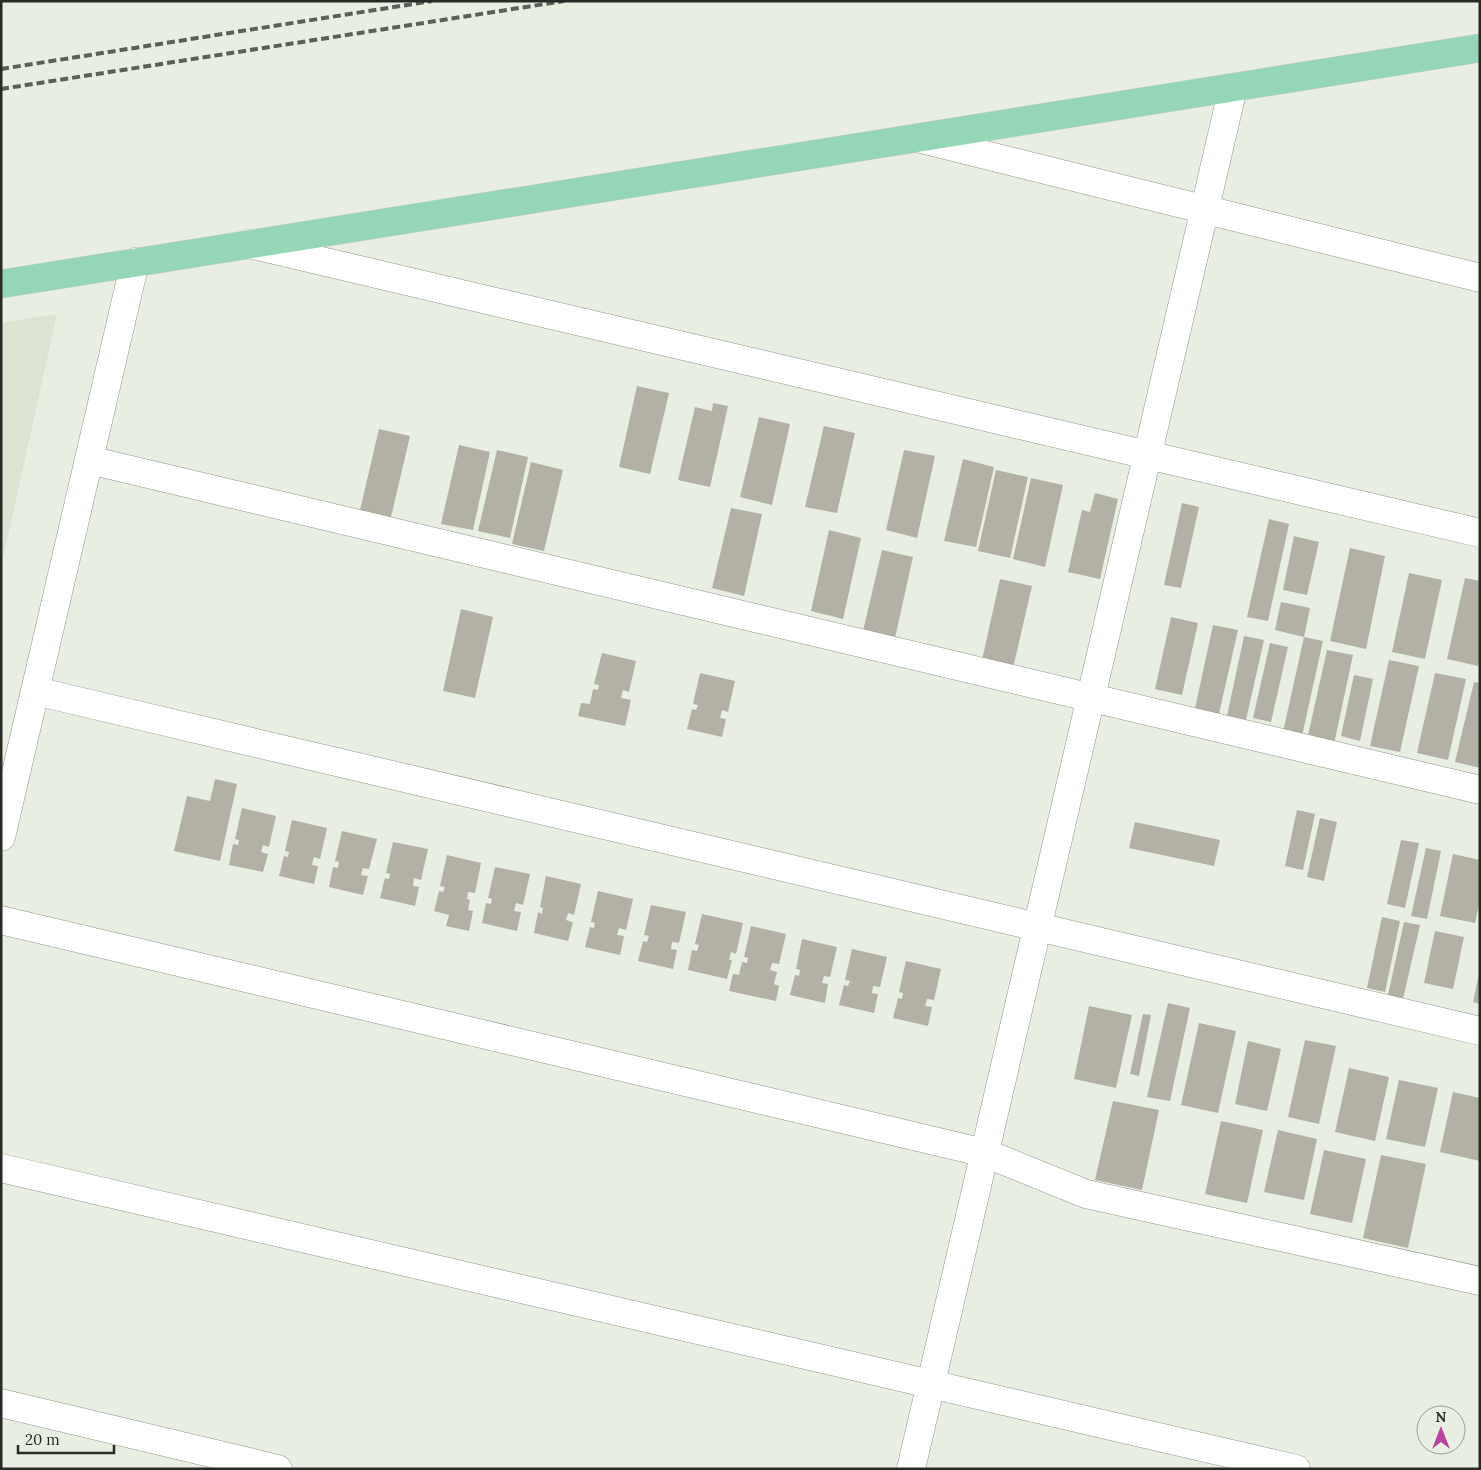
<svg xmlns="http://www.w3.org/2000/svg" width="1481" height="1470" font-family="Lora,serif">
  <rect width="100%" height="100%" fill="#e8eee2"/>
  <path fill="#dbe4d2" d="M57 314 1 568V323Z"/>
  <g fill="#b3b1a5">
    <path d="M637 386 669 393 650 474 619 467Z"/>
    <path d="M713 403 728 406 710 487 678 480 695 407 712 411Z"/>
    <path d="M759 417 790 424 772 505 740 497Z"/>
    <path d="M824 426 855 433 837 513 805 507Z"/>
    <path d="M379 429 410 436 391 517 360 510Z"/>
    <path d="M459 445 490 452 473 530 441 524Z"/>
    <path d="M497 450 528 457 510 538 478 531Z"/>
    <path d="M904 450 935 456 917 538 886 530Z"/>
    <path d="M963 459 994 467 976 547 944 541Z"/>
    <path d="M531 462 563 470 544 551 512 544Z"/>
    <path d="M996 470 1028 477 1010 558 978 551Z"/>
    <path d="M1031 478 1063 485 1045 567 1013 559Z"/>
    <path d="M1095 493 1118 499 1100 579 1068 572 1082 510 1090 512Z"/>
    <path d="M1182 503 1199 507 1181 588 1164 585Z"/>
    <path d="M731 508 762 514 744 596 712 588Z"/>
    <path d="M1269 519 1289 524 1268 621 1247 617Z"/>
    <path d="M829 530 861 538 843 619 811 611Z"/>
    <path d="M1294 536 1319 542 1307 595 1283 590Z"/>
    <path d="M1350 548 1385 556 1366 649 1330 641Z"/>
    <path d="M882 550 913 557 895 638 863 631Z"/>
    <path d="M1409 573 1442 580 1425 659 1392 652Z"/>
    <path d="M1465 578 1480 581V660L1478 666 1447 659Z"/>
    <path d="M1000 579 1032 586 1013 668 982 660Z"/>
    <path d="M1281 602 1310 608 1304 637 1275 630Z"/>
    <path d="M461 609 493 617 475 698 443 691Z"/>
    <path d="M1171 617 1198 623 1182 695 1155 689Z"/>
    <path d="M1213 625 1238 630 1218 718 1194 713Z"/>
    <path d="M1244 636 1264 640 1246 720 1227 716Z"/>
    <path d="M1304 637 1323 641 1302 736 1283 732Z"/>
    <path d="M1270 643 1288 647 1271 722 1253 718Z"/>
    <path d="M1327 650 1353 655 1333 749 1306 744Z"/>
    <path d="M602 653 636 661 629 692 623 690 621 698 631 700 625 726 578 716 581 703 590 704 593 689 598 690 599 685 594 684Z"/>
    <path d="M1389 660 1419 666 1400 752 1370 746Z"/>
    <path d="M700 673 735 681 728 712 722 710 720 718 726 719 722 737 687 729 692 709 696 710 698 705 693 704Z"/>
    <path d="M1435 673 1466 679 1448 760 1417 753Z"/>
    <path d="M1354 675 1373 679 1360 741 1341 736Z"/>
    <path d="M1474 682 1480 683V768L1455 762Z"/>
    <path d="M215 779 237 784 220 861 174 851 187 796 210 801Z"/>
    <path d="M242 808 276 816 269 847 263 845 261 852 268 854 263 872 229 865 233 844 238 845 239 840 235 839Z"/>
    <path d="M1297 810 1315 814 1303 870 1285 866Z"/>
    <path d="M1320 818 1337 822 1324 881 1307 877Z"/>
    <path d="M292 820 327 828 320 859 314 857 312 865 318 866 314 884 279 876 284 856 288 857 289 852 285 851Z"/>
    <path d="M1135 822 1220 840 1214 866 1129 848Z"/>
    <path d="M342 831 377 839 369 869 363 868 361 875 368 876 363 895 329 887 333 867 338 868 339 862 335 861Z"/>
    <path d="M1401 840 1419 843 1405 908 1387 904Z"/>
    <path d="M393 842 428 849 421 880 414 878 413 886 419 887 415 906 380 898 385 878 389 879 390 874 386 873Z"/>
    <path d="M1426 848 1441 851 1427 919 1411 916Z"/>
    <path d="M1453 854 1480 860V900L1475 923 1440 916Z"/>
    <path d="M447 855 481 863 475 893 468 892 467 899 470 900 468 910 473 911 469 931 446 926 449 915 434 911 439 891 443 892 445 887 440 886Z"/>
    <path d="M495 867 530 874 523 905 516 903 514 911 521 912 517 931 482 923 486 903 491 904 492 899 488 898Z"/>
    <path d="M546 876 581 884 574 915 568 913 566 920 573 922 568 941 534 933 538 912 542 914 543 908 540 907Z"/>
    <path d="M598 891 633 899 626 930 619 928 617 935 624 936 620 955 585 947 590 927 594 928 595 923 591 922Z"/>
    <path d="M651 905 686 912 679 943 672 942 671 949 677 950 673 969 638 961 643 941 647 942 649 936 644 935Z"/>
    <path d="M702 914 743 923 736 954 731 952 729 960H732L727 979 688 970 692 950 697 951 699 945 695 944Z"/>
    <path d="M1382 917 1400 921 1385 992 1367 988Z"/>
    <path d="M1404 922 1420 925 1403 999 1388 995Z"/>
    <path d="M751 926 786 934 779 964 772 963 770 970 777 972 774 984 779 986 776 1001 729 991 733 974 739 975 742 962 747 963 748 958 744 957Z"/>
    <path d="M1435 931 1464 937 1453 989 1424 983Z"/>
    <path d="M802 939 837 947 830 977 824 976 822 983 828 984 825 1003 790 995 795 975 799 976 800 970 796 969Z"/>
    <path d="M852 949 887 957 880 987 873 986 872 993 878 994 874 1013 839 1005 844 985 848 986 850 981 845 980Z"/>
    <path d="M906 961 941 969 934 1000 927 999 925 1006 932 1007 928 1026 893 1018 898 998 902 999 903 993 899 992Z"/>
    <path d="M1479 974H1480V1004L1473 1002Z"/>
    <path d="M1168 1003 1190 1008 1170 1101 1147 1097Z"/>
    <path d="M1089 1006 1132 1015 1116 1088 1074 1079Z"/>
    <path d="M1143 1014 1151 1015 1139 1076 1130 1074Z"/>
    <path d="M1199 1023 1236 1031 1218 1113 1181 1105Z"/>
    <path d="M1305 1040 1336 1046 1319 1124 1288 1117Z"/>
    <path d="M1248 1041 1281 1049 1267 1111 1235 1104Z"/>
    <path d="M1349 1068 1389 1077 1375 1141 1335 1132Z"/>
    <path d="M1399 1080 1438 1088 1425 1147 1386 1139Z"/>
    <path d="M1453 1092 1480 1098V1161L1440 1152Z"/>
    <path d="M1113 1101 1159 1110 1142 1190 1095 1180Z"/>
    <path d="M1221 1121 1263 1130 1247 1203 1205 1194Z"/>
    <path d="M1278 1130 1317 1139 1304 1200 1264 1192Z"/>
    <path d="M1324 1150 1366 1159 1352 1223 1310 1214Z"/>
    <path d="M1381 1155 1426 1164 1408 1248 1363 1238Z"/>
  </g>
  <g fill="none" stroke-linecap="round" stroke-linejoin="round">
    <defs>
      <g id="minor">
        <path d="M917 138 1480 278"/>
        <path d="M249 244 1480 533"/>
        <path d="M89 460 1480 790"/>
        <path d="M35 691 1480 1031"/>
        <path d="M1 837 135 262"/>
        <path d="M1 920 985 1153 1086 1194 1480 1281"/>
        <path d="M1 1168 1296 1469"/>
        <path d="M1 1403 278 1469"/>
        <path d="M911 1469 1233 88"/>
      </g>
      <path id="major" d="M1 284 1480 48"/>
    </defs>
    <use href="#minor" stroke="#91978c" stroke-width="29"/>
    <use href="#major" stroke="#cbcccb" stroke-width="29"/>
    <use href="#minor" stroke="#fff" stroke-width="28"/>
    <use href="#major" stroke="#95d6b7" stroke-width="28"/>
    <g stroke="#5c5f59" stroke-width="4" stroke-dasharray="8 4" stroke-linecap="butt">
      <path d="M1 69 432 1"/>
      <path d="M1 89 564 1"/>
    </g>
  </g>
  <rect width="1481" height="1470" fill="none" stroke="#282a26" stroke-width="5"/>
  <g transform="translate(1441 1430)"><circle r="24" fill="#e8eee2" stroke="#9ba097"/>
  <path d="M0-4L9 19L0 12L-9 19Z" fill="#b8449e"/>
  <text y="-8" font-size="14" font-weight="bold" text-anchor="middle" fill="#282a26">N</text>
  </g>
  <path d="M18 1445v8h96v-8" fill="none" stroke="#282a26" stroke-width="2.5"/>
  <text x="25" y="1445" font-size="15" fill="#282a26" stroke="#e8eee2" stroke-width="4" paint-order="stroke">20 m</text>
</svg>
